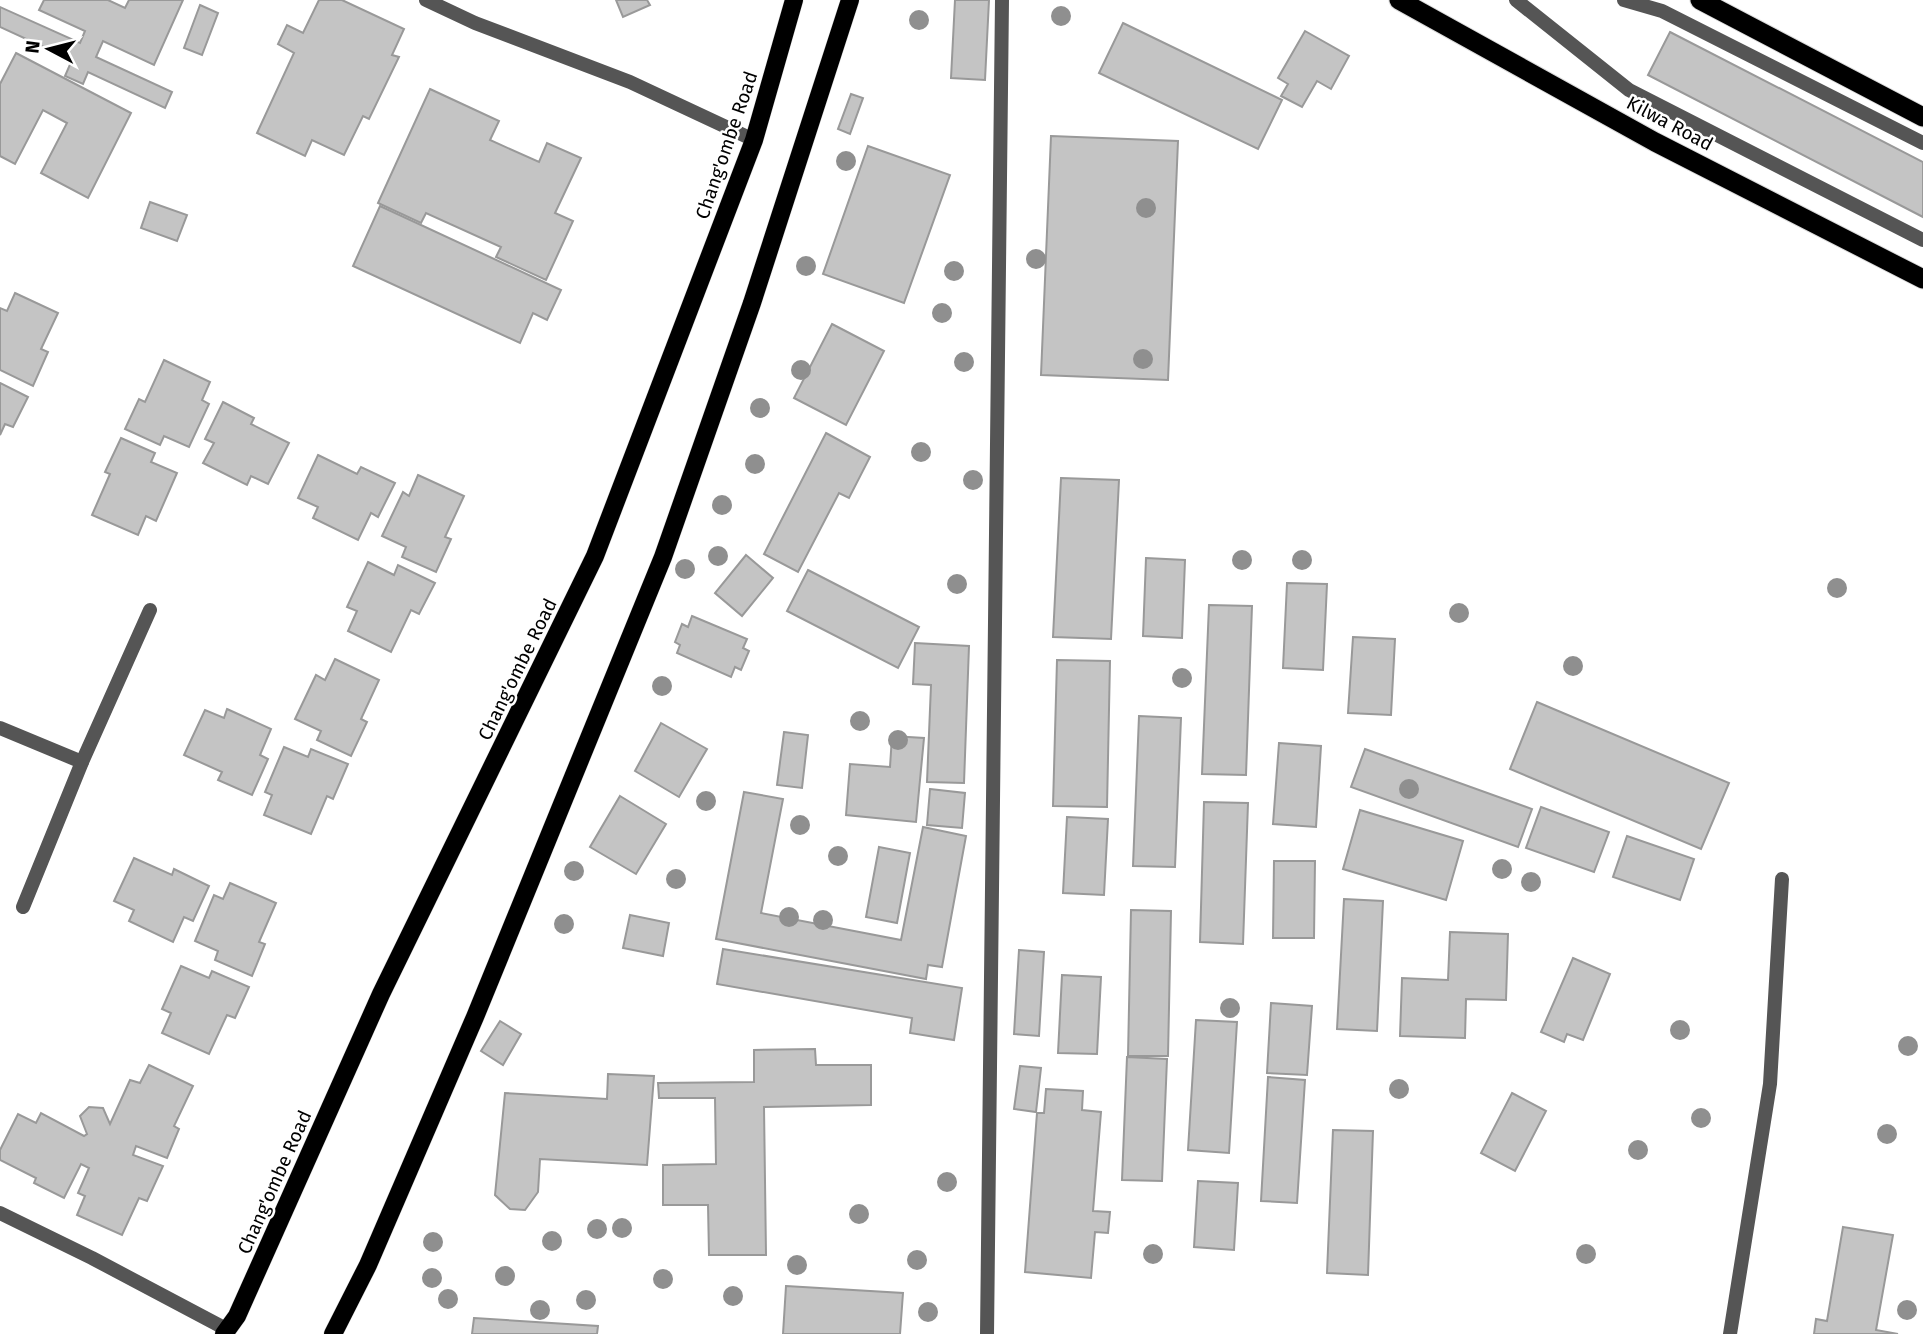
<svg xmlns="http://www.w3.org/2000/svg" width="1923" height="1334" font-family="'Fira Sans',sans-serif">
  <rect width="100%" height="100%" fill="#fff"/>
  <g fill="#c4c4c4" stroke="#999" stroke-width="2">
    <path d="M44 0H108L125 8 129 0H183L154 65 103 41 96 57 172 92 165 108 88 72 83 84 65 76 72 60 0 27V7L80 43 85 31 39 10Z"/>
    <path d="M319 0H342L404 29 392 55 399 57 369 119 363 116 344 155 312 140 305 156 257 133 294 53 278 44 287 25 303 33Z"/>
    <path d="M616 0H647L650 5 623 17Z"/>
    <path d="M955 0H989L985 80 951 78Z"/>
    <path d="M200 5 218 13 202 55 184 48Z"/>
    <path d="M1123 23 1282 100 1258 149 1099 73Z"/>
    <path d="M1305 31 1349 56 1331 89 1317 81 1302 107 1281 96 1288 84 1278 78Z"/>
    <path d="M1670 32 1923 162V217L1648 75Z"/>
    <path d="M16 53 131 113 88 198 41 173 67 123 43 110 15 164 0 156V84Z"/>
    <path d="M430 89 499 121 490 140 539 162 547 143 581 158 555 213 573 221 546 280 496 257 501 247 426 213 421 223 378 203Z"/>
    <path d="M851 94 863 98 850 134 838 129Z"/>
    <path d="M1051 136 1178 141 1168 380 1041 375Z"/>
    <path d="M868 146 950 175 904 303 823 274Z"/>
    <path d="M150 202 187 215 177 241 141 228Z"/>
    <path d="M380 206 561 290 547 320 533 313 520 343 353 266Z"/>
    <path d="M15 293 58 313 41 349 48 352 33 386 0 370V308L7 311Z"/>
    <path d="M832 324 884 351 846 425 794 398Z"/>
    <path d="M164 360 210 382 202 400 209 404 189 447 164 436 160 445 125 429 139 399 145 402Z"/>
    <path d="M0 383 28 397 13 427 5 424 0 435Z"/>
    <path d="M223 402 254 418 251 424 289 443 268 484 251 476 247 485 203 463 214 443 205 439Z"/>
    <path d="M826 433 870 457 849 498 839 493 798 572 764 554Z"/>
    <path d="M121 438 155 453 151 462 177 473 156 521 146 516 138 535 92 515 110 474 105 472Z"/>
    <path d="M318 455 357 474 361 467 395 483 378 517 371 513 358 540 313 518 318 507 298 498Z"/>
    <path d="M418 475 464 496 445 537 451 539 436 572 402 557 406 547 382 536 403 492 409 496Z"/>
    <path d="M1061 478 1119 480 1111 639 1053 637Z"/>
    <path d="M746 555 773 578 742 616 715 593Z"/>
    <path d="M1146 558 1185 560 1182 638 1143 636Z"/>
    <path d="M368 562 394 575 398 565 435 583 419 614 411 610 391 652 348 631 357 611 347 607Z"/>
    <path d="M808 570 919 627 898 668 787 611Z"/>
    <path d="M1287 583 1327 584 1323 670 1283 668Z"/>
    <path d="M1209 605 1252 606 1246 775 1202 774Z"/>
    <path d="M692 616 747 639 743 648 749 651 741 670 735 667 731 677 677 653 680 645 675 642 682 624 688 627Z"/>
    <path d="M1353 637 1395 639 1391 715 1348 713Z"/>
    <path d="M915 643 969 646 964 783 927 782 931 685 913 684Z"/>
    <path d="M335 659 379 680 361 719 367 722 351 756 317 740 321 731 295 719 316 675 325 680Z"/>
    <path d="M1057 660 1110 661 1107 807 1053 806Z"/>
    <path d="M1537 702 1729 783 1701 849 1510 769Z"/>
    <path d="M227 709 271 729 260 755 268 759 252 795 218 780 222 772 184 755 205 710 224 718Z"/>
    <path d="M1139 716 1181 718 1175 867 1133 866Z"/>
    <path d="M661 723 707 749 679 797 635 771Z"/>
    <path d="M784 732 808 735 802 788 777 785Z"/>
    <path d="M892 736 924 738 916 822 846 815 850 764 890 767Z"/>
    <path d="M1279 743 1321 746 1316 827 1273 824Z"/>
    <path d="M284 747 308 757 311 749 348 764 333 799 327 796 311 834 264 815 272 795 265 792Z"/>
    <path d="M1365 749 1532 809 1518 847 1351 787Z"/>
    <path d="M930 789 965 793 962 828 927 825Z"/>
    <path d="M744 792 783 799 761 913 901 940 923 827 966 836 942 967 928 965 926 979 716 939Z"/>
    <path d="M620 796 666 824 636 874 590 847Z"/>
    <path d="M1204 802 1248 803 1243 944 1200 942Z"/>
    <path d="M1541 807 1609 832 1594 872 1526 848Z"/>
    <path d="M1360 810 1463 841 1446 900 1343 869Z"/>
    <path d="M1067 817 1108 819 1104 895 1063 893Z"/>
    <path d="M1627 836 1694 859 1680 900 1613 877Z"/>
    <path d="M879 847 910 853 897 923 866 917Z"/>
    <path d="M134 858 172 875 174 869 209 886 193 921 184 917 173 942 129 921 134 910 114 901Z"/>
    <path d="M1274 861H1315L1314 938H1273Z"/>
    <path d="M230 883 276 903 259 942 265 944 252 976 215 960 218 951 195 941 214 895 223 899Z"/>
    <path d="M1344 899 1383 901 1377 1031 1337 1029Z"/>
    <path d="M1131 910 1171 911 1168 1056H1128Z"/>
    <path d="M630 915 669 923 663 956 623 948Z"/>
    <path d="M1450 932 1508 934 1506 1000 1466 999 1465 1038 1400 1036 1402 978 1448 980Z"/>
    <path d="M723 949 962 988 954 1040 910 1033 912 1018 717 984Z"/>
    <path d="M1019 950 1044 952 1039 1036 1014 1034Z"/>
    <path d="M1573 958 1610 974 1583 1040 1567 1034 1564 1042 1541 1032Z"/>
    <path d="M181 966 209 978 212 971 249 987 235 1018 227 1015 209 1054 162 1033 171 1013 162 1009Z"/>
    <path d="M1062 975 1101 977 1097 1054 1058 1053Z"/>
    <path d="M1271 1003 1312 1006 1307 1075 1267 1073Z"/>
    <path d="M1196 1020 1237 1022 1229 1153 1188 1150Z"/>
    <path d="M500 1021 521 1034 503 1065 481 1051Z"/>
    <path d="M815 1049 816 1065H871V1105L764 1107 766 1255H709L708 1205H663V1165L716 1164 715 1098H659L658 1083 754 1082V1050Z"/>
    <path d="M1127 1057 1167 1059 1162 1181 1122 1180Z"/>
    <path d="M149 1065 193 1086 174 1126 179 1129 167 1158 136 1146 133 1155 163 1166 147 1201 139 1198 122 1235 77 1215 85 1196 78 1193 89 1168 81 1164 64 1198 34 1183 36 1178 0 1160V1150L18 1114 36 1123 41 1113 84 1136 87 1134 80 1116 89 1107 103 1108 110 1124 130 1080 140 1083Z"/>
    <path d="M1020 1066 1041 1068 1036 1112 1014 1109Z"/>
    <path d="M608 1074 654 1076 647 1165 540 1159 538 1192 525 1210 510 1209 495 1195 505 1093 607 1099Z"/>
    <path d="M1268 1077 1305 1080 1297 1203 1261 1201Z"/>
    <path d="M1046 1089 1083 1091 1082 1110 1101 1112 1093 1211 1110 1212 1108 1233 1095 1232 1091 1278 1025 1272 1037 1113H1044Z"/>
    <path d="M1512 1093 1546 1111 1515 1171 1481 1153Z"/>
    <path d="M1333 1130 1373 1131 1368 1275 1327 1273Z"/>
    <path d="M1198 1181 1238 1183 1234 1250 1194 1247Z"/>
    <path d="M1843 1227 1893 1235 1876 1330 1898 1334H1814L1816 1319 1827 1321Z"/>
    <path d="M786 1286 903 1293 900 1334H783Z"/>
    <path d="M474 1318 598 1326 597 1334H472Z"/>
  </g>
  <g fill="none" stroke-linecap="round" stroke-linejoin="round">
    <defs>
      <g id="primary">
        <path d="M224 1334 237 1316 381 994 595 556 754 140 794 0"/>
        <path d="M333 1334 368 1265 475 1017 663 557 752 303 850 0"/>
      </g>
      <g id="trunk">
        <path d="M1399 0 1655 142 1923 279"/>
        <path d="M1700 0 1923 117"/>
      </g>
    </defs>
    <use href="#primary" stroke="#dbdbdb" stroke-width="19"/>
    <use href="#trunk" stroke="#dbdbdb" stroke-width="21"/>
    <g stroke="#555" stroke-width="14">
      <path d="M1516 0 1629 90 1923 240"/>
      <path d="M1624 0 1662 11 1923 143"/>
      <path d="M0 728 82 762"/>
      <path d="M23 907 82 762 150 610"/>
      <path d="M0 1213 92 1258 226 1329"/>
      <path d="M987 1334 1002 0"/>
      <path d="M1730 1334 1770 1084 1782 879"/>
    </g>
    <path stroke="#555" stroke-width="14" d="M426 0 475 23 630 82 754 140"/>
    <use href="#primary" stroke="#000" stroke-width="18"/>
    <use href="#trunk" stroke="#000" stroke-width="19"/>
  </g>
  <g fill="#8f8f8f">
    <circle cx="1061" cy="16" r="10"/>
    <circle cx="919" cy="20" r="10"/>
    <circle cx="846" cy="161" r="10"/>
    <circle cx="1146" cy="208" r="10"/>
    <circle cx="1036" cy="259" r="10"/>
    <circle cx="806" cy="266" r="10"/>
    <circle cx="954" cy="271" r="10"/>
    <circle cx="942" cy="313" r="10"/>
    <circle cx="1143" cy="359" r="10"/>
    <circle cx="964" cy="362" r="10"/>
    <circle cx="801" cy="370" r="10"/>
    <circle cx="760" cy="408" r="10"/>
    <circle cx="921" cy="452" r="10"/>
    <circle cx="755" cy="464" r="10"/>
    <circle cx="973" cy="480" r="10"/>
    <circle cx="722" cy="505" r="10"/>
    <circle cx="718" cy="556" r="10"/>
    <circle cx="1242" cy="560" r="10"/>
    <circle cx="1302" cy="560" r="10"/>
    <circle cx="685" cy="569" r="10"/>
    <circle cx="957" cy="584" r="10"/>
    <circle cx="1837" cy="588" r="10"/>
    <circle cx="1459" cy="613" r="10"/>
    <circle cx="1573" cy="666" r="10"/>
    <circle cx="1182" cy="678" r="10"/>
    <circle cx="662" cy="686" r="10"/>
    <circle cx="860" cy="721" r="10"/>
    <circle cx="898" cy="740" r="10"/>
    <circle cx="1409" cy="789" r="10"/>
    <circle cx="706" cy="801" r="10"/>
    <circle cx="800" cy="825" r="10"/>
    <circle cx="838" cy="856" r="10"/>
    <circle cx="1502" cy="869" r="10"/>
    <circle cx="574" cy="871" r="10"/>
    <circle cx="676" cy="879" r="10"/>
    <circle cx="1531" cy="882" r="10"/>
    <circle cx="789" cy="917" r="10"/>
    <circle cx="823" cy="920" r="10"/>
    <circle cx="564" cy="924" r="10"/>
    <circle cx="1230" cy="1008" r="10"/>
    <circle cx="1680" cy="1030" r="10"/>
    <circle cx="1908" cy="1046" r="10"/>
    <circle cx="1399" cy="1089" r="10"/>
    <circle cx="1701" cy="1118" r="10"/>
    <circle cx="1887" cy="1134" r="10"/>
    <circle cx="1638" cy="1150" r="10"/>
    <circle cx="947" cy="1182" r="10"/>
    <circle cx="859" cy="1214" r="10"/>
    <circle cx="622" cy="1228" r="10"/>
    <circle cx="597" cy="1229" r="10"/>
    <circle cx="552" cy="1241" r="10"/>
    <circle cx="433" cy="1242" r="10"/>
    <circle cx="1153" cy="1254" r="10"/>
    <circle cx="1586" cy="1254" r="10"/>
    <circle cx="917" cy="1260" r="10"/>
    <circle cx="797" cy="1265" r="10"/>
    <circle cx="505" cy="1276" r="10"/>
    <circle cx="432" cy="1278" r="10"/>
    <circle cx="663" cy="1279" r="10"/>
    <circle cx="733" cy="1296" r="10"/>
    <circle cx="448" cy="1299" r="10"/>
    <circle cx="586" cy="1300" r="10"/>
    <circle cx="540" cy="1310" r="10"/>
    <circle cx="1907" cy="1310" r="10"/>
    <circle cx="928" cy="1312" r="10"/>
  </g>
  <g text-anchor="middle" stroke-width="5" stroke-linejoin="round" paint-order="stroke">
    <g font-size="19" fill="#000" stroke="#fff">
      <text transform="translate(1670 123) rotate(28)" y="7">Kilwa Road</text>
      <text transform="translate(726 145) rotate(-71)" y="7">Chang'ombe Road</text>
      <text transform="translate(517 669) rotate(-64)" y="7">Chang'ombe Road</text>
      <text transform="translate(274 1182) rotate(-66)" y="7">Chang'ombe Road</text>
    </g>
  </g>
  <g transform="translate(49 49) rotate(277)" stroke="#ffffff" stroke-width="5" paint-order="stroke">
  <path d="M0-5L12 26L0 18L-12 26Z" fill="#000000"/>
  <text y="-10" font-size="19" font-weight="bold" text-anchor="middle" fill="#000000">N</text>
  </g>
</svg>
